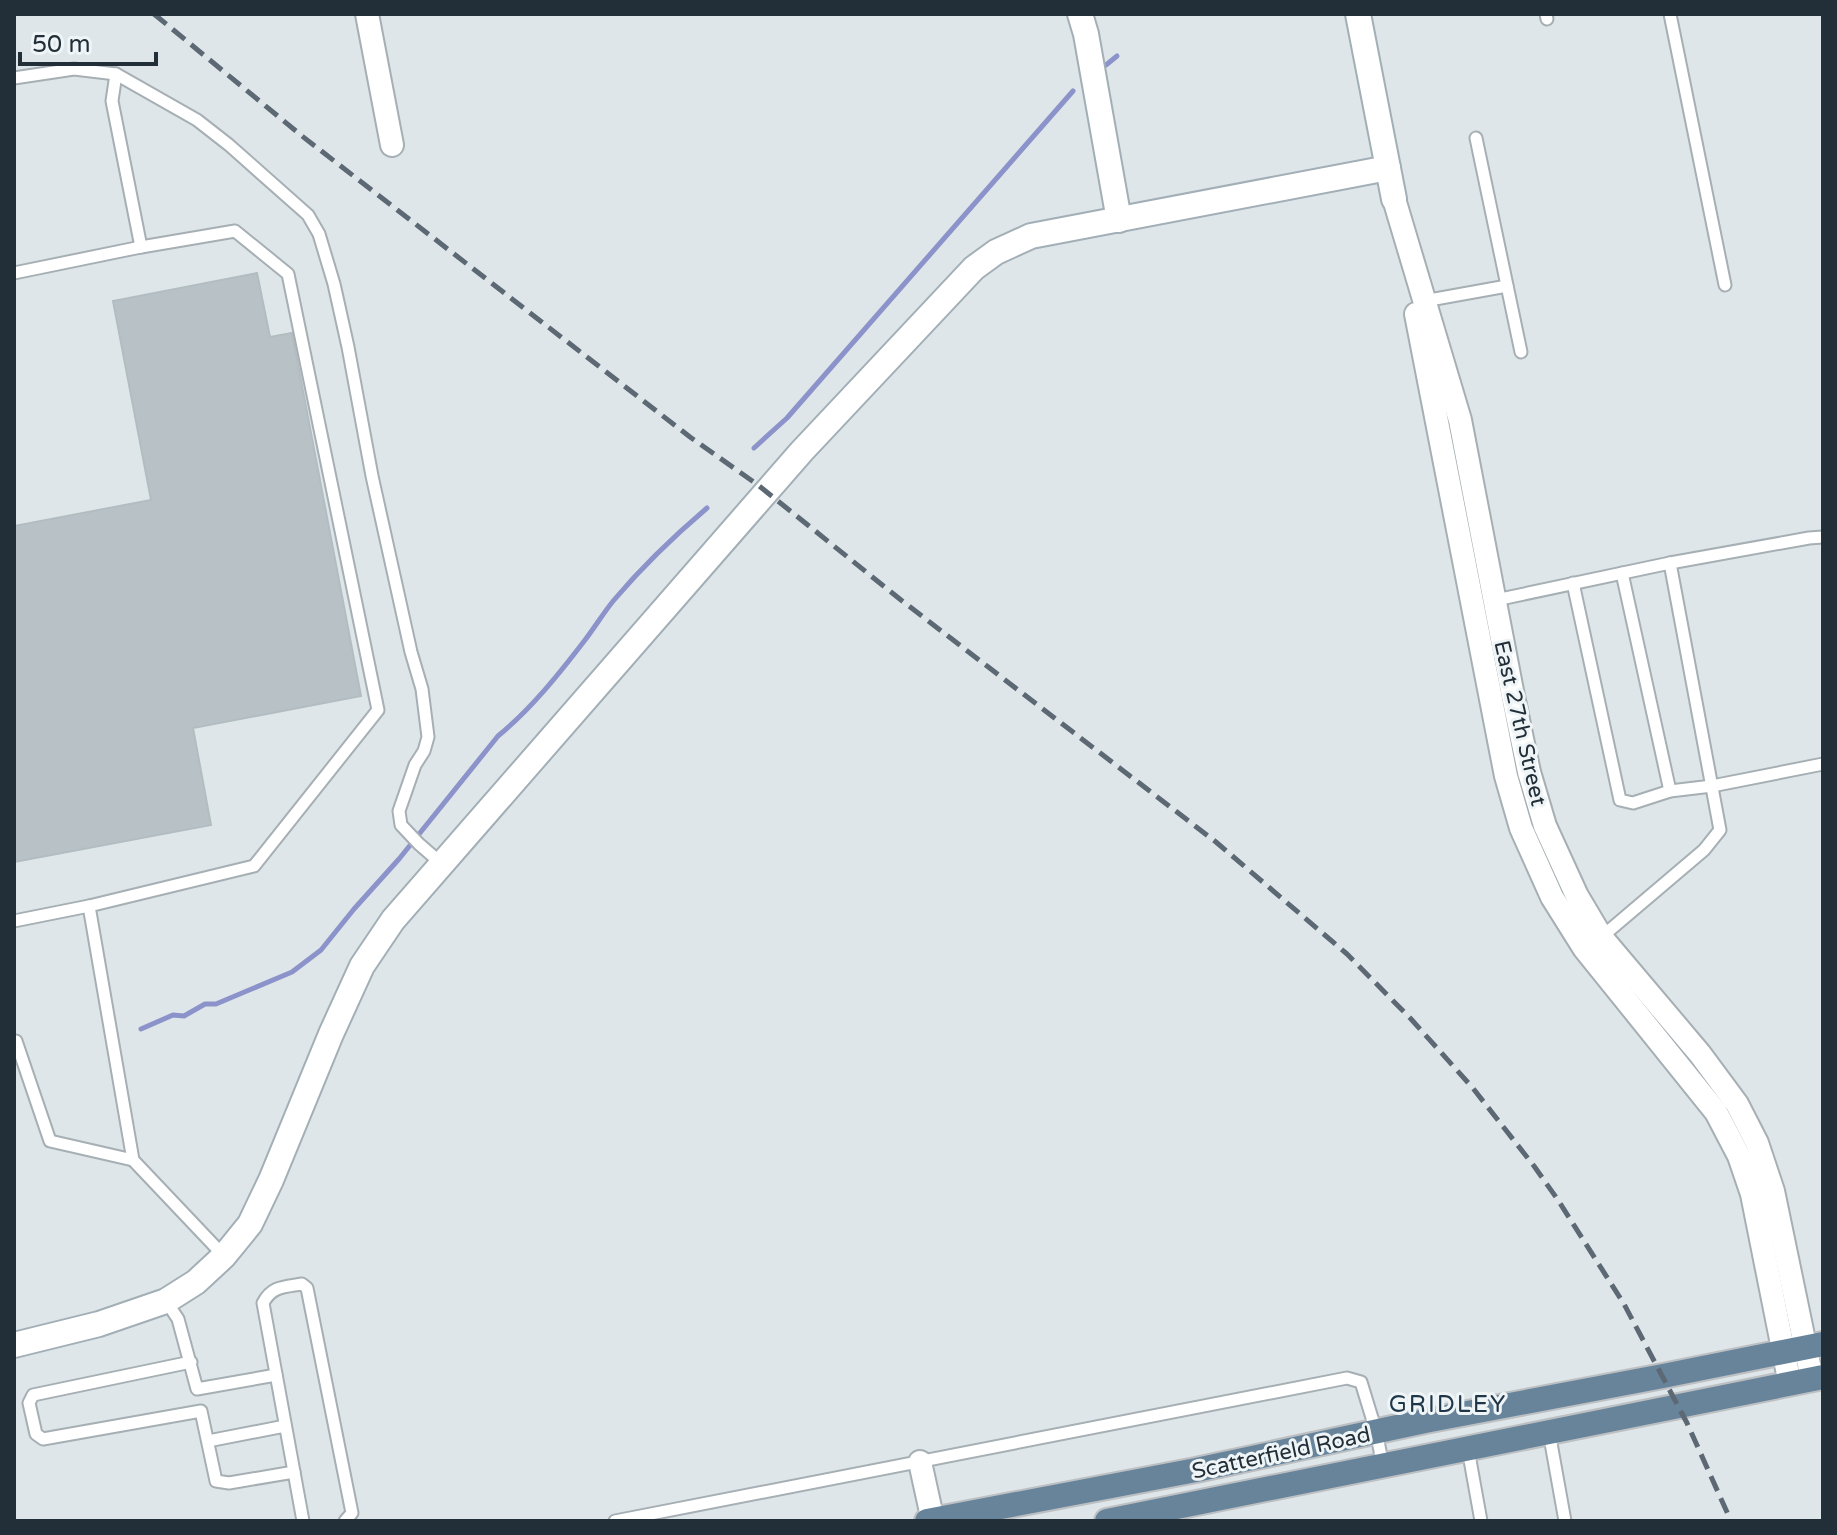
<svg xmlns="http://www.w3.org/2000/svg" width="1837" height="1535" font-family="'Varela Round',sans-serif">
  <rect width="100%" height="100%" fill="#dfe6e9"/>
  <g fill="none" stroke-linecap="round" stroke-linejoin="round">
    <g stroke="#8b93ca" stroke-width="5">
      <path d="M1106 65 1117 56"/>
      <path d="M754 448 787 418 1073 91"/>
      <path d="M141 1029 173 1015 184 1016 205 1004H216L292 972 321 950 354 909 399 859 498 736C531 709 559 674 585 640 595 627 604 612 614 600 642 567 674 536 707 508"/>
    </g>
  </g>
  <path fill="#b8c2c6" stroke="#b2bdc2" stroke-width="2" d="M257 273 270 337 292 333 361 696 193 728 211 825 14 862V526L151 500 113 301Z"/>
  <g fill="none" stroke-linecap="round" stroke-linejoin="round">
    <defs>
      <g id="lane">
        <path d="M1546 14 1547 19"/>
        <path d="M1670 14 1725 285"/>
        <path d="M116 74 112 101 141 247 235 231 288 274 378 710 254 866 89 906 133 1160 224 1256"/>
        <path d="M14 78 74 69 116 74 197 120 229 145 308 215 319 234 334 284 348 347 372 476 411 652 422 689 428 737 424 751 415 765 399 811 401 825 419 844 442 864"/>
        <path d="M1476 138 1521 352"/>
        <path d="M14 273 141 247"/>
        <path d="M1424 301 1507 286"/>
        <path d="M1670 563 1809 538 1823 537"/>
        <path d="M1622 573 1670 791"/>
        <path d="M1573 583 1620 800 1633 803 1670 791 1712 786 1823 764"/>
        <path d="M1491 601 1670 563 1720 830 1704 850 1598 940"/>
        <path d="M14 921 89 906"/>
        <path d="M16 1041 50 1141 133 1160"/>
        <path d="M166 1301 178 1319 197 1389 276 1375"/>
        <path d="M191 1362 33 1395 29 1403 36 1434 43 1439 201 1411 216 1481 229 1483 294 1472"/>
        <path d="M1549 1432 1565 1521"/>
        <path d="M208 1441 285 1426"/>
        <path d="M1468 1449 1481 1521"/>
        <path d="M303 1521 263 1303C272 1286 284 1287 302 1284L307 1288 352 1513 345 1521"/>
        <path d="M615 1521 1347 1378 1361 1382 1376 1431 1383 1466"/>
      </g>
      <g id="street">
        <path d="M367 14 392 145"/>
        <path d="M1394 199 1460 420 1513 696 1529 772 1545 826 1577 896 1602 938 1700 1054 1737 1104 1757 1143 1773 1191 1812 1379"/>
        <path d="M1416 314 1506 776 1521 828 1552 897 1584 948 1716 1112 1739 1156 1752 1194 1790 1384"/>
        <path d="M920 1462 933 1521"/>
      </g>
      <g id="secondary">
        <path d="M1080 14 1086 34 1119 220"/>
        <path d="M1358 14 1394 199"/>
        <path d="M14 1345 99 1324 166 1301 196 1282 224 1256 250 1224 271 1180 331 1034 362 966 393 920 802 451 974 268 996 252 1031 236 1388 168"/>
      </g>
      <g id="primary">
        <path d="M927 1521 1196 1470 1425 1421 1663 1376 1823 1344"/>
        <path d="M1107 1521 1823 1377"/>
      </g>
    </defs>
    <use href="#lane" stroke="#a6afb4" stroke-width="15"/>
    <use href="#street" stroke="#a6afb4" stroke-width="26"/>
    <use href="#secondary" stroke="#a2afb7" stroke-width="28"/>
    <use href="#primary" stroke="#bdc0c3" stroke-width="28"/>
    <use href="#lane" stroke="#fff" stroke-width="11"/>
    <use href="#street" stroke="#fff" stroke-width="22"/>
    <use href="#secondary" stroke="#fff" stroke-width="24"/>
    <use href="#primary" stroke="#67849b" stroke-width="24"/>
    <path stroke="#5c6974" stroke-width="5" stroke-dasharray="16 8" stroke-linecap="butt" d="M154 14 302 136 690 437 758 485 901 600 1216 842 1347 954 1411 1019 1472 1087 1534 1166 1558 1200 1624 1304 1687 1423 1731 1521"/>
  </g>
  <g text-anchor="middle" stroke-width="6" stroke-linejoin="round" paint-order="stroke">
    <g font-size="22" fill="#222e38" stroke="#eff5f6">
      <text transform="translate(1521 723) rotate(77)" y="8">East 27th Street</text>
      <text transform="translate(1281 1452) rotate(-12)" y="8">Scatterfield Road</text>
    </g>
    <g font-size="24" letter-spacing="2" fill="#1f3548" stroke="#eff5f6">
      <text x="1448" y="1412">GRIDLEY</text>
    </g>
  </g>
  <rect width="1837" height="1535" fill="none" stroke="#222e38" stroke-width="32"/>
  <path d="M20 52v12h136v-12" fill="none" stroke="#222e38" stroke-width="4"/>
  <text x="32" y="52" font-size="24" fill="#222e38" stroke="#eff5f6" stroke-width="6" paint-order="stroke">50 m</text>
</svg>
